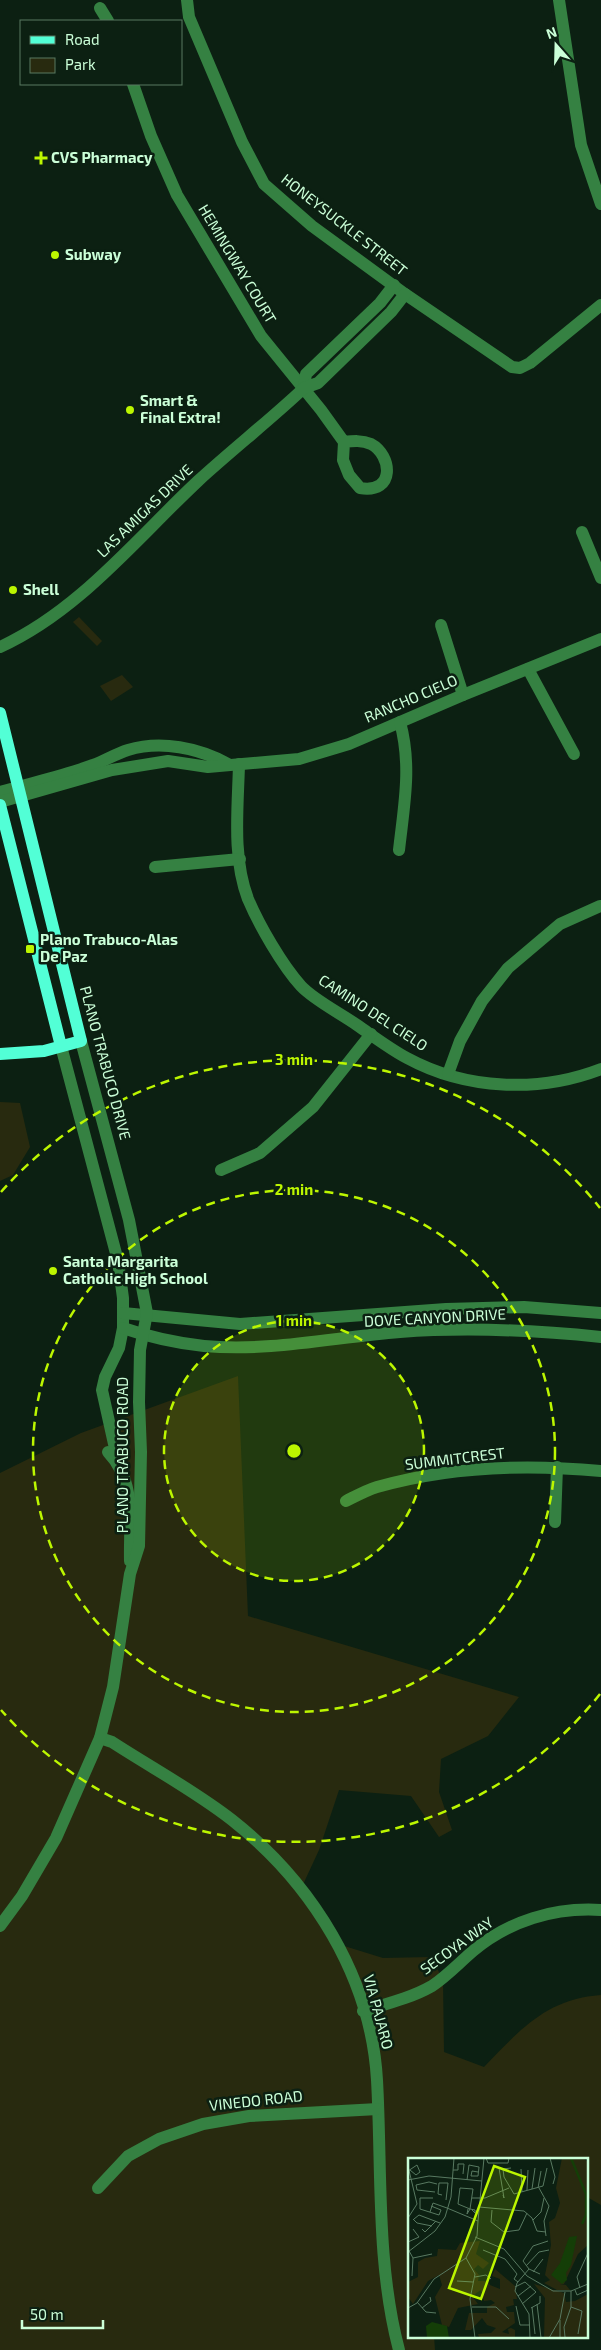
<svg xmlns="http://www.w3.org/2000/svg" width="601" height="2350" font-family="'Exo 2',sans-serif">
  <rect width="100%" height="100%" fill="#0c2012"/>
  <g fill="#282a0f">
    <path d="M79 617 102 641 97 646 73 622Z"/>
    <path d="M122 675 133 687 111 701 100 686Z"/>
    <path d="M0 1102 20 1103 30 1147 13 1175 0 1181Z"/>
    <path d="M238 1376 248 1616 519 1697 488 1736 441 1759 439 1792 452 1830 439 1837 411 1796 339 1790 319 1850 300 1891 341 1945 383 1958 432 1957 443 1981 444 2052 484 2067C520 2030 546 1999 601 1995V2205L587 2197V2159H410V2336H434L435 2350H0V1473L81 1433Z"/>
  </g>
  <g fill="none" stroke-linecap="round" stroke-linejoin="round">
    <g stroke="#358142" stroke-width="12">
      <path d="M187 0 189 17 242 142 264 184 312 226 405 294 512 367 520 368 530 363 601 305"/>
      <path d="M559 0 581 145 601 204"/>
      <path d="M100 8 108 21"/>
      <path d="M133 84 151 136 177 195 261 336 321 410 344 442 343 460 349 475 360 488C396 494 392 455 371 444 362 440 353 441 344 442"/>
      <path d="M304 388 306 374 380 303 394 285"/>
      <path d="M582 532 601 578"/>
      <path d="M441 625 463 695"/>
      <path d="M0 647C79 611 136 539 198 481 233 449 270 420 304 388L318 383 391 312 405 294"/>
      <path d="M528 669 574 754"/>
      <path d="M239 764C238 808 232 857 248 899 259 925 282 965 301 986 314 1000 340 1013 357 1025 373 1036 390 1049 407 1058 466 1090 539 1093 601 1069"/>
      <path d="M0 792C31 783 63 776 93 765 105 761 115 754 128 750 161 740 199 748 228 764"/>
      <path d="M0 802 112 770 168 761 208 767 299 759 349 744 463 695 601 639"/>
      <path d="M399 850C404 805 412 766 400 722"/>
      <path d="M155 867 240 859"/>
      <path d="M61 1046 118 1261 123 1298V1328L119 1348 105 1377 102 1390 116 1453 114 1458"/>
      <path d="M448 1074 460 1041 482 1001 508 968 560 924 600 906"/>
      <path d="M221 1170 260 1153 313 1107 371 1034"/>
      <path d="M123 1313 240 1324 446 1309 524 1307 601 1313"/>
      <path d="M123 1328C149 1337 176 1343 204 1346 270 1352 335 1337 400 1332 468 1327 534 1330 601 1337"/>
      <path d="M108 1452C137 1482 129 1524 130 1561"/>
      <path d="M346 1501C356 1496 367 1490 377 1487 450 1466 527 1464 601 1471"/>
      <path d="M555 1522 557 1467"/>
      <path d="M100 1738 112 1742C152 1768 195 1791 232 1820 312 1883 371 1977 377 2080 382 2170 376 2263 399 2350"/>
      <path d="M0 1926 22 1896 56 1838 100 1738 113 1687 130 1574 139 1546 141 1452 139 1402 140 1350 147 1313 129 1220 81 1041"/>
      <path d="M363 2011C386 2004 411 1998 432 1986 447 1976 459 1963 473 1951 509 1921 554 1907 601 1910"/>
      <path d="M98 2188 128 2156 159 2139 203 2124 249 2116 378 2109"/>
    </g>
    <g stroke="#52ffd6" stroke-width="12">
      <path d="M0 713 81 1041 44 1051 0 1054"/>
      <path d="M0 805 61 1046"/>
    </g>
  </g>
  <circle cx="294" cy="1451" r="130" fill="#bcf600" fill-opacity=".12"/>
  <g fill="none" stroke="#bcf600" stroke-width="2.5" stroke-dasharray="9 6">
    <circle cx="294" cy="1451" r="130"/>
    <circle cx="294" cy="1451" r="261"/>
    <path d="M600 1694A391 391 0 0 1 1 1710M1 1192A391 391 0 0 1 600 1208"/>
  </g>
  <g fill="#bcf600" stroke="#0c2012" stroke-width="2">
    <path d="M38.5 150.5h5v5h5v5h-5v5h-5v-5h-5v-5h5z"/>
    <circle cx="55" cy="255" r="5"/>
    <circle cx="130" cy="410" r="5"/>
    <circle cx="13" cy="590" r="5"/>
    <rect x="25" y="944" width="10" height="10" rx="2.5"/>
    <circle cx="53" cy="1271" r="5"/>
  </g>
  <g text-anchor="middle" stroke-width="5" stroke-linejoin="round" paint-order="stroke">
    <g font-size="15" font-weight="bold" fill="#cbffd8" stroke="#0c2012" text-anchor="start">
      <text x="51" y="163">CVS Pharmacy</text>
      <text x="65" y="260">Subway</text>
      <text x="140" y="406">Smart &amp;<tspan x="140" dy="17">Final Extra!</tspan></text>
      <text x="23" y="595">Shell</text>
      <text x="40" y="945">Plano Trabuco-Alas<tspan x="40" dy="17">De Paz</tspan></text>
      <text x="63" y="1267">Santa Margarita<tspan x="63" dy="17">Catholic High School</tspan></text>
    </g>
    <g font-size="15" fill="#cbffd8" stroke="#0c2012">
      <text transform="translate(344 225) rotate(38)" y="5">HONEYSUCKLE STREET</text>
      <text transform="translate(237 264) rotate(59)" y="5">HEMINGWAY COURT</text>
      <text transform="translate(145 511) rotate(-44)" y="5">LAS AMIGAS DRIVE</text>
      <text transform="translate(411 699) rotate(-23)" y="5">RANCHO CIELO</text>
      <text transform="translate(373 1013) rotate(33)" y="5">CAMINO DEL CIELO</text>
      <text transform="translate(105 1063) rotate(75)" y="5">PLANO TRABUCO DRIVE</text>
      <text transform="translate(435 1318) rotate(-3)" y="5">DOVE CANYON DRIVE</text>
      <text transform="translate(123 1455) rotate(-90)" y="5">PLANO TRABUCO ROAD</text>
      <text transform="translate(455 1459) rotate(-7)" y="5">SUMMITCREST</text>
      <text transform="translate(457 1946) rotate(-36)" y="5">SECOYA WAY</text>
      <text transform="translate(378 2012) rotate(75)" y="5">VIA PAJARO</text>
      <text transform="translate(256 2101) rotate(-6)" y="5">VINEDO ROAD</text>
    </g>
  </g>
  <g transform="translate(408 2158)">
    <rect width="180" height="180" fill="#0c2012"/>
    <path d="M154 0H175L180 4V87L170 96 156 126H152L158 127 162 132H149L136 125 142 122 137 117 143 87 141 64 147 60 152 45 148 30ZM72 83 68 96 81 105 75 111 70 107 66 111 71 117 70 123H80L82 127 92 131V121L84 118 87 111 107 128 109 141H105L104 134 106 147 98 149 99 154H106L107 165 94 174 101 176 100 171 103 170 107 172V179H71L70 176 83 175 88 170 79 167 74 160 63 172H57L61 155H79V149L87 145 83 142 76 143 73 132 64 138 70 146 50 150 41 169 34 167 27 139 34 127 31 117 20 123 5 146 0 139V124L10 119V104L17 100 29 98 30 91 48 92 52 85ZM126 126 156 135 158 144 167 143 180 136V180H136L137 140Z" fill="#282a0f"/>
    <path d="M169 78 163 107 158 115 159 122 154 126 143 117 152 105 161 79ZM24 164 39 168 41 180H19L18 168Z" fill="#143e07"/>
    <path fill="none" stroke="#143e07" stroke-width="2.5" d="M163 0 178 36V57L174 66"/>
    <path fill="none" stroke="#587961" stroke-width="1" d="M78 0 80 5H100L101 0M142 0 147 19 145 26M0 8 9 46 0 60M91 10 96 40 95 37M103 10 95 11 96 19 106 36 135 28 139 10M113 11 114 34M45 12H50V6H56L55 16M0 13 9 7 12 14 8 17 2 12M0 22 21 18 74 23M59 22 61 7 71 9 70 18H63L64 13 70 14M31 25H40L38 42M31 25 30 36 34 37M52 30 65 31 62 51 50 46ZM130 30 133 13M131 30 141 48 136 63 138 78M124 31 127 10M119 32 120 12M27 34 9 32 8 27 21 24 29 26M64 40H77L101 30M23 48 33 52 31 57 12 51V40H25M71 49 116 53 124 60 129 73 138 74M39 50 70 63 76 0M60 51 59 56 62 51 67 52V55L64 52M84 52 83 64 96 74 111 72 119 55M22 54 25 45 39 50M5 61 9 65 24 68M6 61 11 57 32 65M125 62 133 54 136 40M14 71 17 74 28 63M67 79 96 91 119 118 145 133H163L180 126M0 84 11 79 5 71M0 91 5 100 4 118M75 92 97 101 109 116 106 121 110 124M0 94 27 73 37 59 43 39 46 0M5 100 24 96M58 100 67 116 62 141 67 180M118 108 131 94 141 92M121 111 109 125 107 133 121 156 122 180M125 114 135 101M132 116 121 111 115 103 125 88 140 83M67 119 78 117 83 121M49 123 65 124M107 129 117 124 128 134 114 146M172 130 169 119 180 95M167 132 169 137 180 132M163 133V149M110 138 123 128M9 144 18 154 28 155M129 146 133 180M108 148 112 167H122M64 149H88L101 161M124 149 127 176M163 149 174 153 170 176M0 150 9 145 26 121 58 100 69 78 70 63M0 150V168M14 150 23 143 22 139M123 150 132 145V138M157 179 156 169 163 149M141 180 152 161 157 134M152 180V162"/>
    <path fill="#bcf600" fill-opacity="0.15" stroke="#bcf600" stroke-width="2.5" d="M86 8 117 19 73 141 41 130Z"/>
    <rect width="180" height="180" fill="none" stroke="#cbffd8" stroke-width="2.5"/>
  </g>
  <circle cx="294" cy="1451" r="8" fill="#bcf600" stroke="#0c2012" stroke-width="2.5"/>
  <g font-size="15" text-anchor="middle" font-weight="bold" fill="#bcf600" stroke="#0c2012" stroke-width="5" stroke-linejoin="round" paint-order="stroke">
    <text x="294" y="1065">3 min</text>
    <text x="294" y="1195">2 min</text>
    <text x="294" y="1326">1 min</text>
  </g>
  <rect x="20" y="20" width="162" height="65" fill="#0c2012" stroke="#587961"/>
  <rect x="30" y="36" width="25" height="8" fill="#52ffd6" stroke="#587961"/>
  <text x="65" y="45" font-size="15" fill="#cbffd8">Road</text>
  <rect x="30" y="58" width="25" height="15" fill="#282a0f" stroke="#587961"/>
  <text x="65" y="70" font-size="15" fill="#cbffd8">Park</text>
  <g transform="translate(556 45) rotate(340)" stroke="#0c2012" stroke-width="4" paint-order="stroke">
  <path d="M0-4L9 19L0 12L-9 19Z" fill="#cbffd8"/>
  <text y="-8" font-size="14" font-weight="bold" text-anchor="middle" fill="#cbffd8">N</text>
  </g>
  <path d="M22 2320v8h81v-8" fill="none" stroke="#cbffd8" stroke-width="2.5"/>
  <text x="30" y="2320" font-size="15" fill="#cbffd8" stroke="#0c2012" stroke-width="4" paint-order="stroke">50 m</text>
</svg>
